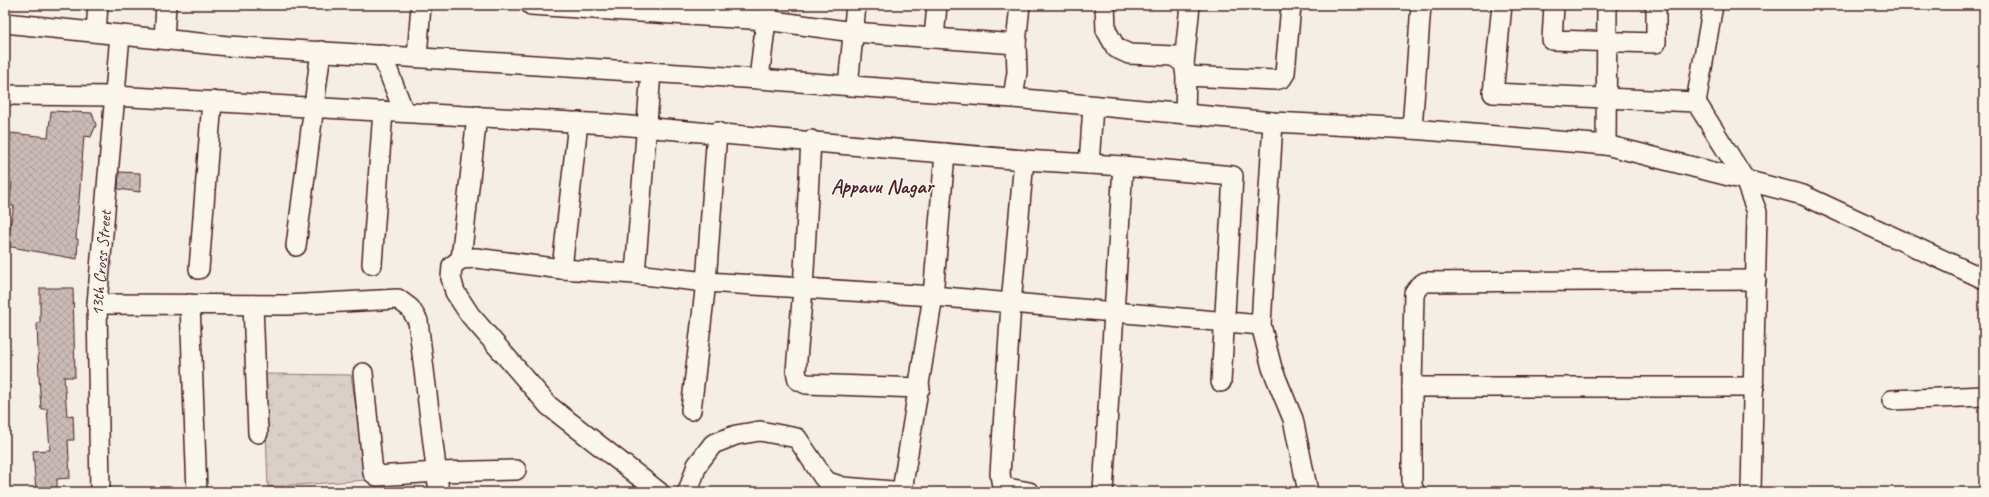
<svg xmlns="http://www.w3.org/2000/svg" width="1989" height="497" font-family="Caveat,sans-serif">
  <defs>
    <pattern id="park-tufts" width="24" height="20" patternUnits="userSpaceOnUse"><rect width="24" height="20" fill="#dbd0c9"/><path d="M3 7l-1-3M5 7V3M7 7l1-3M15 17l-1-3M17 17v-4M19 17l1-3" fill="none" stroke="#bdb2ad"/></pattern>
    <pattern id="building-cross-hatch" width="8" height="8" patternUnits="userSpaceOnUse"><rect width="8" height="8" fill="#cabbb6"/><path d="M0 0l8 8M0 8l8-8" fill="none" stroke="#afa09d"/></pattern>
  </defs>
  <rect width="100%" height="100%" fill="#f4eee4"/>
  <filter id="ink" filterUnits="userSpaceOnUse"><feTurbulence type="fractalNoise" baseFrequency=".025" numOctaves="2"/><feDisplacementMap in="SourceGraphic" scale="8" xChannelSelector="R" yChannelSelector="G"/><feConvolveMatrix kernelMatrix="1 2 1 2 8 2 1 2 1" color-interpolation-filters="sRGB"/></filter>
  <g filter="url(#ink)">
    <path fill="url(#park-tufts)" stroke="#92787a" d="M264 374 351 375 367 480 268 487Z"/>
    <g fill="url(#building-cross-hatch)" stroke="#4a1f2b">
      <path d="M51 111 92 113 96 125 91 137 84 136 76 239H78L77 259 6 246 14 206H9L12 183 5 182 11 133 48 137Z"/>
      <path d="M119 172 140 173V192L118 189Z"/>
      <path d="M40 288H73L75 377H64L67 416 73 415 74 440H68L70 478 57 479V492H36L33 451 50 450 47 409H41L39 377 37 323H40Z"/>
    </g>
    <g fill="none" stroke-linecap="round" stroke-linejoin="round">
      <defs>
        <g id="minor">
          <path d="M531 5 766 20 759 79"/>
          <path d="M768 5 766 20 853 32 1016 44 1017 72 1013 98"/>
          <path d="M1105 5 1106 30 1116 48 1129 54 1174 56 1184 64 1186 76 1185 114"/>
          <path d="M1502 5 1493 93 1696 102 1745 180 1803 195 1984 279"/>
          <path d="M1554 5 1552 40 1656 43V5"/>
          <path d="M5 23 228 46 759 79 1013 98 1273 122 1412 129 1606 145 1745 180 1757 212 1751 492"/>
          <path d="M96 32 98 5"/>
          <path d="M934 38 937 5"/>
          <path d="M164 39 166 5"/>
          <path d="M1016 44 1020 5"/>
          <path d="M382 55 404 112"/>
          <path d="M417 57 421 5"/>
          <path d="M1184 64 1190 5"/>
          <path d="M1186 76 1275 80 1282 78 1285 73 1291 5"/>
          <path d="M848 86 856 5"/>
          <path d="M5 95 114 96 607 124 1024 160 1123 166 1233 176 1221 382"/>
          <path d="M1696 102 1713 5"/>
          <path d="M1273 122 1261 325 1272 368 1293 419 1308 492"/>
          <path d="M1412 129 1421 5"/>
          <path d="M811 140 803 289 796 371 798 380 806 384 920 388"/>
          <path d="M1606 145 1607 5"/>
          <path d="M1024 160 1011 304 1000 474 1002 487 1029 492"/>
          <path d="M1089 164 1093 106"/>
          <path d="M296 246 321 51"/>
          <path d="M461 259 477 116"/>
          <path d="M372 264 383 111"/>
          <path d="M199 269 212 101"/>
          <path d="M562 269 578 122"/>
          <path d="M635 274 651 72"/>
          <path d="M97 304 287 305 398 299 410 308 418 321 439 492"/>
          <path d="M190 304 197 492"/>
          <path d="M253 305 258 433"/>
          <path d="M363 373 373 473 377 476 437 472 516 470"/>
          <path d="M1412 387H1754"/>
          <path d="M1892 400 1984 396"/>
          <path d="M691 410 706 282 717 132"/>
          <path d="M902 491 933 296 945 153"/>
          <path id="s1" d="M100 492 97 304 120 35"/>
          <path d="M659 492 549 406 470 315 455 292 451 278 452 266 461 259 476 258 562 269 635 274 706 282 933 296 1261 325"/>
          <path d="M688 492 697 465 713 444 736 435 760 431 797 438 823 477 828 482 843 487 905 492"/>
          <path d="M1103 492 1123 166"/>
          <path d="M1415 492 1412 486V387L1414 293 1419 286 1425 282 1756 280"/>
        </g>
      </defs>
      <use href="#minor" stroke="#4a1f2b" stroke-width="22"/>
      <use href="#minor" stroke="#fbf7ec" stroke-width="19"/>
    </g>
  </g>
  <g text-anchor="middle" stroke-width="3" stroke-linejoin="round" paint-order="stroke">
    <g font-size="17" fill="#4a1f2b" stroke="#fbf7ec">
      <text dy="6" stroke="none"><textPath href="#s1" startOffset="229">13th Cross Street</textPath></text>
    </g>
    <g font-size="21" font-weight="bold" fill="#4a1f2b" stroke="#fbf7ec">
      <text x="882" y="193">Appavu Nagar</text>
    </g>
  </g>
  <rect width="1989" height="497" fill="none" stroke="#fbf7ec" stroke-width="20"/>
  <rect x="10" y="10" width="1969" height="477" fill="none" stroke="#4a1f2b" stroke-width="1.5" filter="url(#ink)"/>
</svg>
